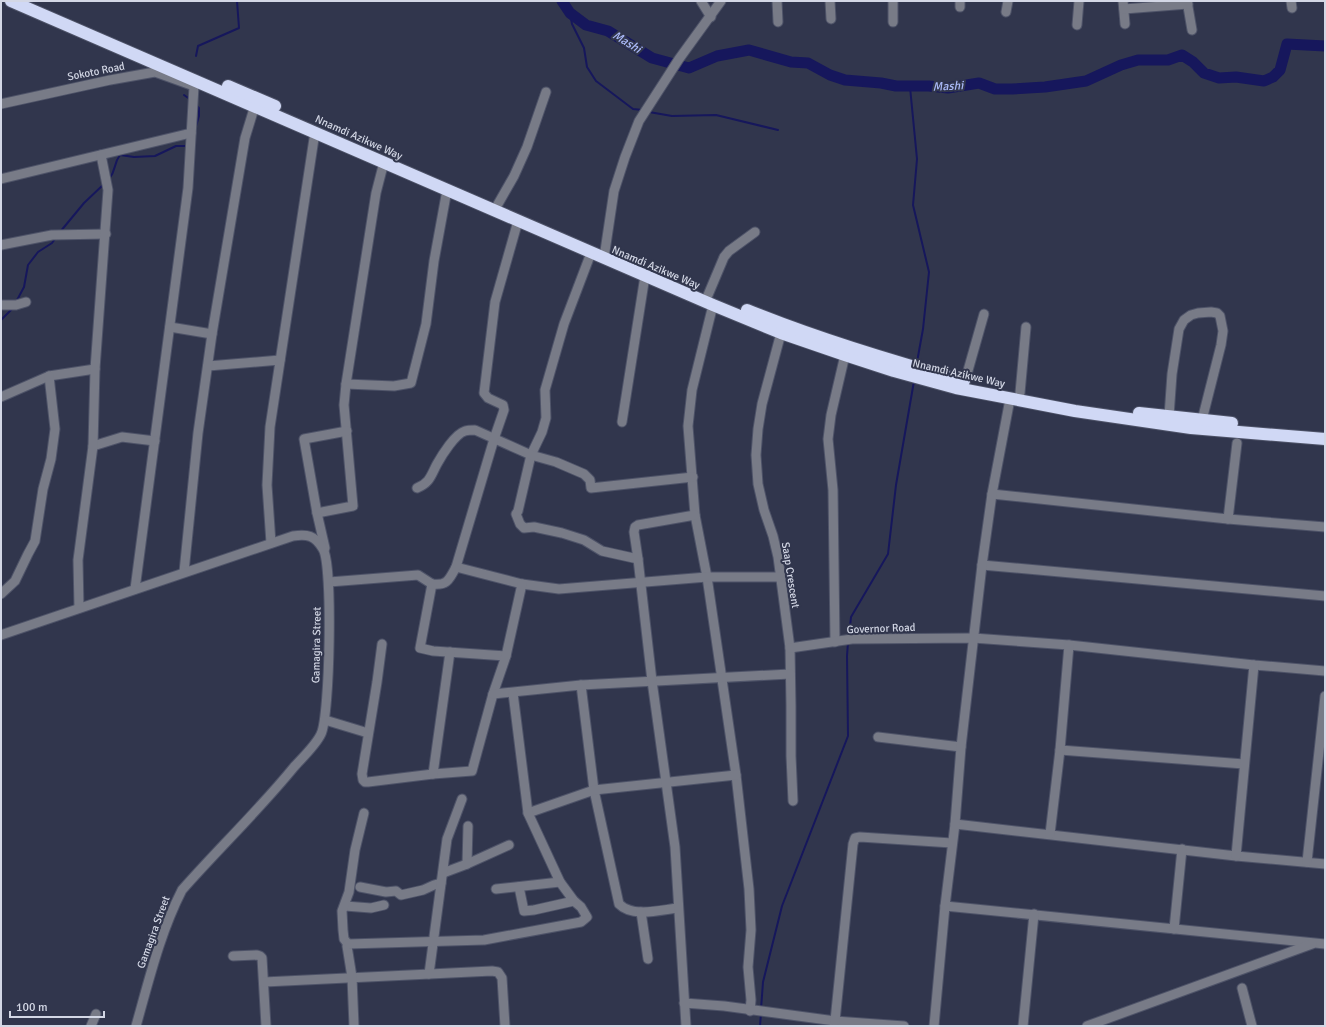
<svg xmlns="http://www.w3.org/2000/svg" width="1326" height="1027" font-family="Signika,sans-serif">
  <rect width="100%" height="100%" fill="#31364d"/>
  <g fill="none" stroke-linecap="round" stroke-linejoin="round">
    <g stroke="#16175c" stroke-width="2">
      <path d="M570 13 572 24 584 48 587 67 596 81 633 109 643 110"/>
      <path d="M196 56 198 46 239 28 237 1"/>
      <path d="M910 87 917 159 913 205 929 272 923 329 917 362"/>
      <path d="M184 95 191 100"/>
      <path d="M195 104 199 108V116L196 126"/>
      <path d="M649 112 672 116 716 115 778 130"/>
      <path d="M109 179C117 169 113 164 120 155L134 157 155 156 176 146H187"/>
      <path d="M60 232 84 203 104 184"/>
      <path d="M16 302 24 287 28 265 38 252 52 243 55 239"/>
      <path d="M1 320 13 308"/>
      <path d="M849 636 851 617 888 554 896 485 914 381"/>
      <path d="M761 1009 763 982 782 906 848 736 847 656 848 642"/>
      <path d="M760 1026 761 1013"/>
    </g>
    <path stroke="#16175c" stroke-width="11" d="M562 1 570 13 586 25 608 31 652 58 689 68 717 56 749 50 791 62 808 63 830 75 845 80 881 83 896 86H929L948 88 979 83 995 89H1012L1045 87 1086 81 1121 65 1138 60H1168L1182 55 1193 62 1204 73 1219 78 1236 77 1264 81 1273 77 1280 70 1287 44 1325 46"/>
    <defs>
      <g id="minor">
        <path d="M701 1 711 17"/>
        <path d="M777 1 778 22"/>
        <path d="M830 1 831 19"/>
        <path d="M1123 1 1125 24"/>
        <path d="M1187 1 1192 30"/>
        <path d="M1291 1 1292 8"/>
        <path d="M960 7V1"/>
        <path d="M1124 9 1188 4"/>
        <path d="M1006 12 1008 1"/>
        <path d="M893 22V1"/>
        <path d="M1077 25 1079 1"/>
        <path d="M1 104 110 80 155 72 194 86 188 188 135 589"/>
        <path d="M1 179 191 133"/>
        <path d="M498 204 514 176 527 147 546 92"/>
        <path d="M1 245 52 235 106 234"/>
        <path d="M605 251 614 191 625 157 639 121 679 59 721 1"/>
        <path d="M591 253 564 324 545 390 546 418 542 432 531 455 518 511 516 514 520 524 524 528 534 527 562 533 584 540 602 551 638 559"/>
        <path d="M708 295 724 257 729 251 755 232"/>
        <path d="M1 305H16L26 302"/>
        <path d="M713 305 692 390 688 426 695 515 707 577 736 775 749 889 751 930 748 967 751 1000 750 1011"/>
        <path d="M170 327 212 334"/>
        <path d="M781 333 762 404 758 429 756 455 758 484 764 510 773 536 778 557 790 648 791 706V756L793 801"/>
        <path d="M208 366 280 360"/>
        <path d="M965 381 984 314"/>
        <path d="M346 384 394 386 411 383 426 324 434 261 447 190"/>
        <path d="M1020 393 1026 327"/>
        <path d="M1 397 49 376 95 369"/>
        <path d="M1169 416 1172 374 1179 329 1184 320 1191 315 1198 313 1211 312 1217 313 1220 316 1223 331 1221 345 1202 420"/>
        <path d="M622 422 645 276"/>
        <path d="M93 446 122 437 155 441"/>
        <path d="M417 488C430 483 431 475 437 464 442 455 455 434 465 431 468 430 472 430 475 430L531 455 556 462 584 474 590 480 591 488 693 477"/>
        <path d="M992 494 1228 519 1325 527"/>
        <path d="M317 513 353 506 344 405 346 384 376 193 384 162"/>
        <path d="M1228 519 1237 443"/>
        <path d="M271 543 267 485 270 427 315 132"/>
        <path d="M325 548 317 513 304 439 347 431"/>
        <path d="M982 565 1325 596"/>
        <path d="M456 567 522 584 559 589 707 577H780"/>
        <path d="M184 572 198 433 212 334 245 138 256 102"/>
        <path d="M329 582 418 575 432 584 420 648 433 651 506 656"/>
        <path d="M432 584C447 586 449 580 456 567L494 439 504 410 503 405 488 398 484 393 495 302 518 221"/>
        <path d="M1 594 15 581 28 554 35 541 43 489 51 459 55 429 49 376"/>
        <path d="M79 608 78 560 93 446 95 369 108 190 101 155"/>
        <path d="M1 635 293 536C307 534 315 535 323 549 333 565 330 716 321 734 316 745 302 758 294 767 259 810 219 848 182 890 160 933 149 980 136 1026"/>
        <path d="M835 642 833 490 828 439 831 415 845 355"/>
        <path d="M382 644 377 682 362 774 363 780 365 782H368L433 774 472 771 493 694 506 656 522 584"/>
        <path d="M790 648 852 639 973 638 1069 645 1254 665 1325 671"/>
        <path d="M581 685 594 790 619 904C633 918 660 910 678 908"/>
        <path d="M493 694 581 685 790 674"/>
        <path d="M325 720 368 733"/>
        <path d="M878 737 961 747"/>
        <path d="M1060 750 1244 764"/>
        <path d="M433 774 450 652"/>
        <path d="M528 813 594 790 736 775"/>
        <path d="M955 824 1236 856 1325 864"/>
        <path d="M1050 834 1060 750 1069 645"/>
        <path d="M1236 856 1254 665"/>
        <path d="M1307 862 1325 696"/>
        <path d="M467 864 468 826"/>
        <path d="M443 873 467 864 509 845"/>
        <path d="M360 887 386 892 396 891 401 895 423 890 434 885 441 883"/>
        <path d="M519 887 524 911 534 910 574 901"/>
        <path d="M496 889 560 882"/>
        <path d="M345 906 371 908 384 905"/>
        <path d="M945 906 1325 944"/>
        <path d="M641 912 648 959"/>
        <path d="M1174 929 1182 849"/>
        <path d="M348 944 344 939 343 930 342 911 349 892 355 850 364 813"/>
        <path d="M233 956 257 955 260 956 262 958 266 1026"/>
        <path d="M429 974 447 839 462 799"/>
        <path d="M264 982 492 971 498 972 502 978 505 1026"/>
        <path d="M1242 988 1252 1026"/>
        <path d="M684 1003 724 1006 835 1021 904 1026"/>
        <path d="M835 1021 853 844 855 838 860 837 952 843"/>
        <path d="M91 1026 96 1014"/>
        <path d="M354 1026 352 977 347 946 348 944 484 940 581 922 587 917 581 907 574 901 560 882 528 813 513 693"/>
        <path d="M686 1026 675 847 652 681 638 559 634 532 635 527 638 525 695 515"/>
        <path d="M934 1026 945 906 955 824 961 747 982 565 992 494 1010 399"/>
        <path d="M1023 1026 1034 914"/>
        <path d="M1087 1026 1312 944"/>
      </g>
      <g id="highway">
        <path d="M11 1 713 305 781 333 845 355 894 371 956 388 1075 411 1191 428 1325 439"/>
        <path d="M228 86 275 106"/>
        <path d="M747 310C818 339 891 361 964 381"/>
        <path d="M1139 413 1232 423"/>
      </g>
    </defs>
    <use href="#minor" stroke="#4e5368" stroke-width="11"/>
    <use href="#highway" stroke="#4e5368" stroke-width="14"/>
    <use href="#minor" stroke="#787b87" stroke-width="9"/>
    <use href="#highway" stroke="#d0d8f5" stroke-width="12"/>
  </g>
  <g text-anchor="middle" stroke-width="4" stroke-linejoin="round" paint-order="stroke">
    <g font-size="11" fill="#d3d7e5" stroke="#31364d">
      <text transform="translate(96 71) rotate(-11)" y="4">Sokoto Road</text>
      <text transform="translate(359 137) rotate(24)" y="4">Nnamdi Azikwe Way</text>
      <text transform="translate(656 267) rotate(23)" y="4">Nnamdi Azikwe Way</text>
      <text transform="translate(959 373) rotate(13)" y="4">Nnamdi Azikwe Way</text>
      <text transform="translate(791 575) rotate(81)" y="4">Saap Crescent</text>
      <text transform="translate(881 628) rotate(-2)" y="4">Governor Road</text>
      <text transform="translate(316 645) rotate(-89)" y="4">Gamagira Street</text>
      <text transform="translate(153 932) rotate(-70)" y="4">Gamagira Street</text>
    </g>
    <g font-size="12" font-style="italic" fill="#abbaf8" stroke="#31364d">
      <text transform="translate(627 42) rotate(32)" y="4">Mashi</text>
      <text transform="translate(948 86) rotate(-3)" y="4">Mashi</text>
    </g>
  </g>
  <rect width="1326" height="1027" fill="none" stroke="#d3d7e5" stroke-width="4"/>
  <path d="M10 1011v6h94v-6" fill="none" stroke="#d3d7e5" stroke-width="2"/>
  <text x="16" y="1011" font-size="12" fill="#d3d7e5" stroke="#31364d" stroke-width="3" paint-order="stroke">100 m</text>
</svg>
